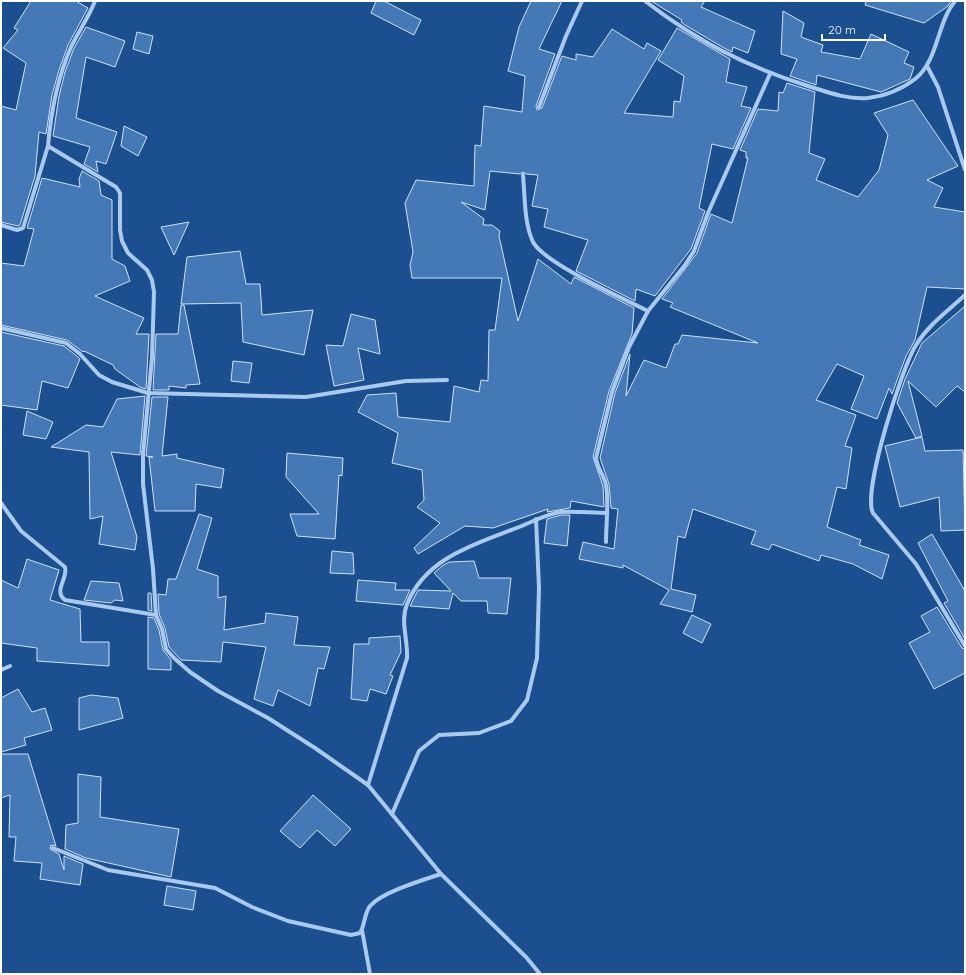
<svg xmlns="http://www.w3.org/2000/svg" width="966" height="975" font-family="Quicksand,sans-serif">
  <rect width="100%" height="100%" fill="#1b4f8f"/>
  <g fill="#4478b7" stroke="#cfe3fa">
    <path d="M31 1H76L88 8 68 45 59 70 52 95 46 134 39 132 35 176 20 225 18 226 1 222V106L16 110 26 63 3 48 18 30 14 28Z"/>
    <path d="M376 1H384L421 20 414 35 371 13Z"/>
    <path d="M531 1H562L539 49 555 54 536 106 537 110 542 108 562 56 576 60V54L593 57 612 29 644 49 647 43 661 51 624 113 673 117 674 101 680 102 684 76 658 60 677 28 730 59 726 82 747 87 741 106 751 108 733 149 712 144 699 208 705 211 691 249 655 296 636 289 635 301 576 271 588 240 544 227 548 209 532 206 538 175 526 174 523 172 520 174 490 171 485 210 461 202 484 219 483 225H492L500 231 499 236 518 321 538 259 571 284 574 277 634 308 632 334 609 391 593 457 603 486 604 507 571 501 570 508 547 512 548 509 493 528 465 526 418 554 414 548 440 523 417 507 424 500 422 470 392 463 398 433 358 412 367 395 396 393 398 417 450 422 454 386 479 392 481 380 488 381 489 330H495L502 278H412L410 265 413 252 405 203 416 180 474 186 475 145 481 146 484 106 522 112 525 76 508 71 519 27Z"/>
    <path d="M651 1H705L701 7 755 31 748 53 733 47 732 52 724 48 685 25 681 22 682 20Z"/>
    <path d="M866 1H951L948 6 924 23 865 5Z"/>
    <path d="M783 11 804 23 801 37 823 45 821 52 860 59 871 34 909 52 904 63 914 67 910 79 881 92 817 75 816 85 790 76 797 59 781 54Z"/>
    <path d="M86 27 125 41 115 67 86 57 76 118 117 132 106 164 96 161 98 172 84 164 90 147 53 136 59 96 65 72 74 48Z"/>
    <path d="M137 32 153 36 149 54 133 49Z"/>
    <path d="M787 83 815 92 809 153 825 159 816 180 858 197 879 170 888 135 874 113 913 100 958 166 927 180 943 188 934 207 965 212V289L927 287 915 340 906 356 892 394 889 388 877 419 851 409 864 376 837 364 816 400 856 415 845 446 852 448 846 489 837 487 827 527 861 540 859 545 889 555 882 579 853 564 821 555 819 561 772 544 769 550 751 544 756 531 693 509 685 538 678 536 671 589 696 595 692 612 660 604 669 590 623 565V568L579 559 583 542 614 549 618 509 611 508 609 484 600 458 615 393 630 354 626 396 644 360 666 368 675 344H678L682 335 758 343 670 307 673 303 662 299 697 253 711 214 732 223 748 158H746V152L740 150 758 109 778 111 779 92 783 93Z"/>
    <path d="M124 126 147 137 138 156 121 146Z"/>
    <path d="M82 171 99 181 101 195 112 200V259L125 266 130 281 95 296 144 318 136 334H149L146 389 140 387 115 369 113 365 84 351 83 352 67 340 1 325V263L24 266 34 229 27 228 42 178 80 187 79 179Z"/>
    <path d="M189 222 174 255 161 227Z"/>
    <path d="M240 251 246 284H260L262 315 313 310 304 355 243 342 241 303 181 304 187 257Z"/>
    <path d="M181 305H184L200 384 186 385V388L169 386V390H153L156 334H178Z"/>
    <path d="M965 306V392L957 386 936 407 908 381 922 436 916 438 897 403 905 379 922 343Z"/>
    <path d="M351 314 375 320 380 354 358 348 364 380 334 386 326 345 343 346Z"/>
    <path d="M1 332 64 346 78 357 80 359 68 388 42 381 37 410 1 405Z"/>
    <path d="M233 361 252 363 249 383 231 381Z"/>
    <path d="M145 396 140 455 111 452 137 537 135 550 99 544 103 516 90 519 89 452 51 447 86 425 103 427 117 399Z"/>
    <path d="M152 397H168L162 456 177 454V458L224 469 221 488 196 484 195 511H155L149 457H153L146 456Z"/>
    <path d="M27 411 53 422 46 439 23 435Z"/>
    <path d="M922 437 925 451 963 450 965 530 941 531 939 497 900 507 885 446Z"/>
    <path d="M287 453 343 458 342 476 339 475 335 539 297 536 290 514H319L286 477Z"/>
    <path d="M199 514 212 518 197 569 218 576V598L226 596 224 630 265 623 266 613 298 617 294 645 330 647 324 669 318 668 310 706 278 690 273 706 254 699 266 647 223 642 221 662 181 660 169 647 165 628 159 614 158 594 166 595 168 579H176Z"/>
    <path d="M561 515H570L567 546 544 543 547 519Z"/>
    <path d="M932 534 965 591V639L944 603 948 601 918 543Z"/>
    <path d="M332 551 353 553 354 574 330 573Z"/>
    <path d="M27 559 59 570 50 600 80 609 81 642H109V666L37 661V648L1 643V580L18 588Z"/>
    <path d="M474 561 479 578H511L507 614 488 613 487 601H461L453 593 449 609 410 606 418 590 451 591 434 573 442 566 449 562Z"/>
    <path d="M358 580 396 583 395 590H410L403 605 356 601Z"/>
    <path d="M91 581 119 583 123 601 115 600 111 603 84 600Z"/>
    <path d="M148 593H151L152 611 148 610Z"/>
    <path d="M937 607 962 648 965 649V673L934 689 909 643 930 632 921 616Z"/>
    <path d="M692 615 711 624 702 643 683 633Z"/>
    <path d="M148 617 154 618 159 630 163 650 171 660V670L148 669Z"/>
    <path d="M400 636 401 652 390 675 393 676 386 694 370 689 367 701 351 699 354 644H369V638Z"/>
    <path d="M18 689 32 712 45 708 52 730 24 738 26 745 1 752V698Z"/>
    <path d="M91 695 118 698 123 718 79 730V698Z"/>
    <path d="M1 754H28L56 846 51 845 50 849 59 854 64 870V856L83 864 80 885 40 879 42 863 14 861 16 837H9L10 795 1 798Z"/>
    <path d="M78 774 101 777 100 817 179 829 171 877 86 858 65 849 66 825 78 823Z"/>
    <path d="M313 795 351 829 335 846 317 830 300 848 280 831Z"/>
    <path d="M167 886 196 891 193 910 164 905Z"/>
  </g>
  <g fill="none" stroke-linecap="round" stroke-linejoin="round">
    <g stroke="#a9c9ee" stroke-width="4">
      <path d="M95 1C89 17 78 32 71 47 57 79 51 111 48 146L116 187 120 193V230L122 241 128 253 147 270 152 280 154 292 152 358 143 454V484L153 569 156 615 162 629 166 649 174 658 190 672 218 691 268 718 315 748 368 785 441 874 526 957 540 974"/>
      <path d="M645 1C697 41 745 66 808 86 827 92 848 100 868 98 884 96 902 89 915 79 934 65 937 34 947 14 949 9 952 5 955 1"/>
      <path d="M927 66 938 87 965 170"/>
      <path d="M539 107 566 36 582 1"/>
      <path d="M523 175C525 196 524 223 533 242 544 263 624 299 648 311"/>
      <path d="M1 225 17 230 23 228 48 146"/>
      <path d="M965 295C948 311 929 324 916 345 902 367 862 492 873 513L916 564 965 646"/>
      <path d="M1 328 66 343 80 354 99 375 112 382 148 393 306 397 406 381 447 380"/>
      <path d="M1 503 21 531 65 567C68 577 56 588 62 597L65 600 156 615"/>
      <path d="M606 542C606 523 609 503 606 485 604 475 597 468 596 458L612 392 629 347 648 311 685 265 694 251 708 213 770 74"/>
      <path d="M1 670 10 666"/>
      <path d="M368 785 407 658C408 639 400 622 407 604 426 557 476 544 519 527 532 522 546 514 561 512 576 511 592 513 607 513"/>
      <path d="M392 814 419 751 439 735 479 733 511 721 527 700 537 658 539 588 536 519"/>
      <path d="M53 848 108 870 215 888 252 907 288 921 351 935 360 933C365 925 364 914 370 906 382 892 423 880 441 874"/>
      <path d="M362 930 370 974"/>
    </g>
  </g>
  <rect width="966" height="975" fill="none" stroke="#ffffff" stroke-width="4"/>
  <path d="M822 34v6h63v-6" fill="none" stroke="#ffffff" stroke-width="2"/>
  <text x="828" y="34" font-size="12" fill="#ffffff" stroke="#1b4f8f" stroke-width="3" paint-order="stroke">20 m</text>
</svg>
